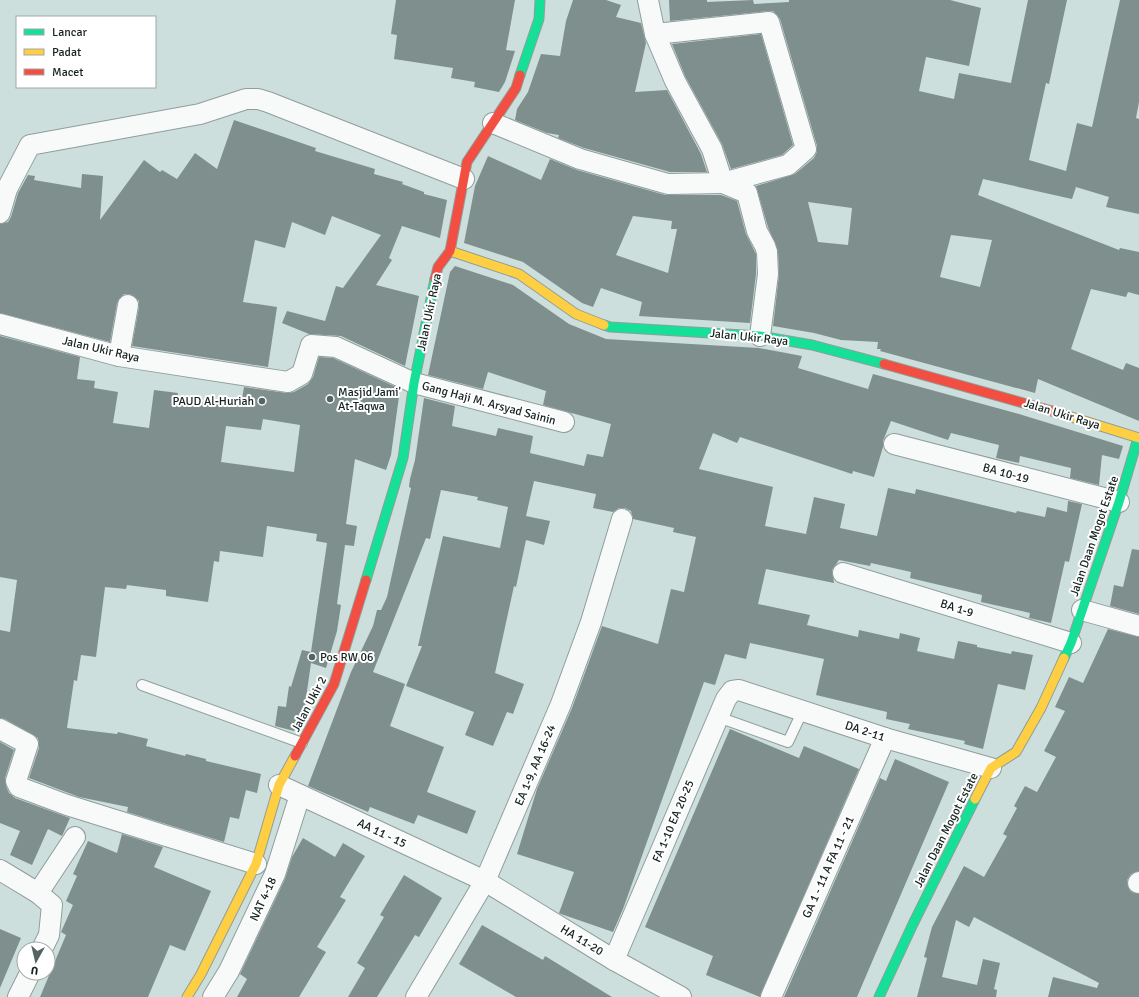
<svg xmlns="http://www.w3.org/2000/svg" width="1139" height="997" font-family="Signika,sans-serif">
  <rect width="100%" height="100%" fill="#cddfdc"/>
  <g fill="#7e8f8e" fill-rule="evenodd">
    <path d="M396 0H515L506 50 515 51 505 82 499 92 474 87 475 82 451 78 453 68 394 59 397 35 391 34Z"/>
    <path d="M573 0H606L621 5 616 17 641 23 646 43 635 92 667 90 701 154 707 172H670L584 148 558 138 559 135 547 133 515 120 517 109 528 92 541 54 560 56 566 21Z"/>
    <path d="M669 0H707V2L753 0 754 4 789 2V0H950L981 8 969 66 926 57 919 91 954 99 959 73 1011 83 1028 0H1067L1049 84 1046 83 1029 160 1066 171 1077 123 1092 127 1120 0H1139V102L1136 118 1139 119V214L1106 207 1109 197 1076 187 1072 199 983 179 978 195 1119 250 1120 248 1139 252V295L1128 292 1126 297 1091 289 1071 349 1123 370 1126 363 1139 368V421L1038 379 1035 393 880 351 881 349H877L878 342 841 340 814 333 773 326 779 275 778 251 768 227 756 186 795 174 814 158 817 152V146L780 19 773 11H768L670 21ZM808 202 852 208 848 245 818 242ZM951 235 992 240 980 287 940 277Z"/>
    <path d="M761 34 793 145 782 155 731 169 722 144 685 76 672 44Z"/>
    <path d="M234 120 316 148 315 151 375 169 374 174 403 182 402 184 424 192V194L447 200 440 238 402 226 389 258 392 260 376 285 419 296 405 366 341 336 309 334 282 323 287 311 325 321 336 286 343 288 381 235 332 216 325 235 292 222 285 248 255 240 243 302 277 307 268 367 132 346 139 307V301L130 294H124L117 303 110 342 0 313V224L8 222 11 217 18 193 28 175 35 176 34 180 81 188 82 174 103 176 100 220 144 160 160 172 162 170 177 179 195 153 217 169Z"/>
    <path d="M488 156 541 180 550 159 577 170 665 195H721L737 201 746 234 756 254V274L750 323 639 316 642 302 601 288 593 307 582 303 523 262 464 243 475 186ZM633 216 672 221 671 229H677L668 273 616 255Z"/>
    <path d="M455 266 513 285 569 324 606 339 759 348 802 356 798 368 868 389 873 374 1019 414 1123 446 1119 459 1102 455 1099 485 1070 478 1071 468 1020 456 1019 463 996 458 999 445 951 433 948 440 891 421 883 441V447L874 477 853 471 852 474 740 437 737 443 713 433 699 469 773 487 765 526 806 534 814 497 845 504 840 528 877 536 888 488 915 494 916 489 1016 513 1017 511 1045 517 1047 507 1067 512 1068 501 1082 504 1069 562 1065 561 1051 623 1029 618 1030 613 981 602 982 595 910 578 911 572 871 563 870 566 839 560 832 570 834 583 766 569 758 604 810 615 807 625 858 637 859 630 899 639 900 633 920 638 917 651 954 659 958 641 977 645V647L1011 654 1012 651 1033 655 1025 690 998 684 983 749 964 744 965 741 908 729 910 724 886 719 887 712 816 695 824 659 750 643 746 659 725 654 715 685 704 682 623 909 613 932 561 914 559 913 574 872 517 854 537 789 572 708 602 626 658 644 671 589 684 592 696 537 673 532 674 528 633 519 631 511 625 508H619L613 512 593 508 596 494 534 481 526 516 550 521 544 545 526 540 516 587 514 586 495 673 524 684 513 714 507 712 493 746 465 735 474 712 406 686 422 646H418L443 536 500 548 508 507 477 500 478 497 441 490 430 539 426 538 373 672 405 684 390 726 444 747 427 792 476 811 467 834 418 815 414 824 370 807 368 812 308 786 351 672 373 626 377 610H381L387 597 411 488 409 487 410 479 415 460 424 398 455 406 452 426 496 436 498 428 533 436 530 453 584 466 587 454 603 457 611 424 543 405 546 391 488 372 483 389 428 375 450 272Z"/>
    <path d="M0 336 80 357 77 379 95 381 94 388 118 392 113 423 149 428 154 390 178 393 177 398 218 404 219 402 241 405 244 387 287 393 294 392 308 384 313 377 319 357 333 358 400 389 391 455 386 470 355 459 346 524 357 526 354 546 345 545 337 604 341 605 337 631 326 668 311 663 304 712 294 731 275 726 278 706 286 707 289 686 291 687 302 650 311 652 327 543 316 541 317 534 267 526 263 557 220 551 219 562 214 561 208 602 166 596V590L127 585 126 589 105 587 96 657 81 655 77 681 74 680 67 728 117 734 118 732 148 739 146 746 185 756 186 754 206 759V761L261 774 257 793 246 790 239 819 230 817 224 842 127 812 128 807 79 797 29 778 39 748 38 738 5 719 0 718V630L10 632 17 580 0 577ZM263 419 300 425 294 472 221 462 226 426 261 430Z"/>
    <path d="M1132 549 1139 550V614L1110 606 1114 585 1123 587Z"/>
    <path d="M1108 629 1139 637V871L1131 874 1127 880 1130 891 1139 894V997H1048L1053 977 1097 988 1099 983 974 917 969 927 956 920 942 977 977 985 983 959 1000 963 994 989 997 990 996 997H917L927 958 924 957 932 927 964 866 984 877 1007 836 1003 834 1017 808 1014 806 1025 786 1037 792 1056 757 1044 751 1065 711 1055 707 1069 677 1083 683Z"/>
    <path d="M730 729 799 758 804 746 859 769 760 997 706 975 713 956 645 927Z"/>
    <path d="M0 742 14 750 5 778 6 786 9 793 15 798 70 818 62 836 48 829 32 865 10 855 20 831 0 823Z"/>
    <path d="M895 759 949 782 857 997H784L880 778 886 781Z"/>
    <path d="M122 834 163 847 154 867 211 891 185 951 170 945 148 997H40L66 935 61 932 73 905 66 901 77 876 73 874 88 841 117 853Z"/>
    <path d="M303 838 335 857 343 843 365 856 340 897 346 900 317 947 326 952 299 997H237L247 979 240 974 285 879 292 857Z"/>
    <path d="M404 875 442 898 419 937 415 935 377 997H348L365 968 357 963 384 917 380 915Z"/>
    <path d="M482 925 543 960 545 956 612 997H516L459 964Z"/>
    <path d="M0 929 21 938 0 988Z"/>
  </g>
  <g fill="none" stroke-linecap="round" stroke-linejoin="round">
    <defs>
      <g id="lane">
        <path d="M142 685 302 743"/>
        <path d="M718 717 788 742 803 710"/>
      </g>
      <g id="street">
        <path d="M648 0 655 34 675 81 712 149 723 183 747 193 757 231 765 246 767 252 768 274 760 336"/>
        <path d="M493 123 580 159 668 184 723 183 788 165 806 149 769 22 655 34"/>
        <path d="M0 213 7 189 30 145 200 114 246 99H258L268 102 464 179"/>
        <path d="M0 324 119 356 288 382 302 374 311 345 336 347 414 383 564 422"/>
        <path d="M119 356 128 305"/>
        <path d="M894 444 1119 502"/>
        <path d="M843 573 1071 643"/>
        <path d="M1082 610 1139 626"/>
        <path d="M0 729 28 744 16 781 19 787 67 805 256 864"/>
        <path d="M279 785 485 881 614 960 681 997"/>
        <path d="M0 870 38 893 52 905 49 935 42 949"/>
        <path d="M1138 883 1139 882"/>
        <path d="M38 893 75 837"/>
        <path d="M614 960 726 699 732 691 739 690 885 738 991 768"/>
        <path d="M18 997 30 973"/>
        <path d="M213 997 229 971 275 874 300 795"/>
        <path d="M416 997 485 881 561 704 591 622 622 519"/>
        <path d="M771 997 885 738"/>
      </g>
      <g id="fast">
        <path d="M520 75 539 19 540 0"/>
        <path d="M604 325 610 327 760 336 812 345 884 364"/>
        <path d="M366 580 403 458 414 383 435 279"/>
        <path d="M1064 658 1071 643 1119 502 1138 438"/>
        <path d="M879 997 913 924 975 799"/>
      </g>
      <g id="slow">
        <path d="M450 251 519 274 576 314 604 325"/>
        <path d="M1052 411 1139 438"/>
        <path d="M975 799 991 768 1016 752 1041 708 1064 658"/>
        <path d="M187 997 201 974 256 864 279 785 295 756"/>
      </g>
      <g id="jam">
        <path d="M435 279 438 267 450 251 467 162 516 88 520 75"/>
        <path d="M884 364 1052 411"/>
        <path d="M295 756 334 684 366 580"/>
      </g>
    </defs>
    <use href="#lane" stroke="#8f9e9b" stroke-width="12"/>
    <use href="#street" stroke="#8f9e9b" stroke-width="22"/>
    <use href="#fast" stroke="#8f9e9b" stroke-width="11"/>
    <use href="#slow" stroke="#8f9e9b" stroke-width="11"/>
    <use href="#jam" stroke="#8f9e9b" stroke-width="11"/>
    <use href="#lane" stroke="#f8fafa" stroke-width="10"/>
    <use href="#street" stroke="#f8fafa" stroke-width="20"/>
    <use href="#fast" stroke="#16e098" stroke-width="9"/>
    <use href="#slow" stroke="#ffcf43" stroke-width="9"/>
    <use href="#jam" stroke="#f24e42" stroke-width="9"/>
  </g>
  <g fill="#556462" stroke="#fff" stroke-width="1.5">
    <circle cx="330" cy="399" r="4"/>
    <circle cx="262" cy="401" r="4"/>
    <circle cx="312" cy="657" r="4"/>
  </g>
  <g text-anchor="middle" stroke-width="4" stroke-linejoin="round" paint-order="stroke">
    <g font-size="12" fill="#152220" stroke="#fff">
      <text transform="translate(429 312) rotate(-78)" y="4">Jalan Ukir Raya</text>
      <text transform="translate(749 337) rotate(6)" y="4">Jalan Ukir Raya</text>
      <text transform="translate(101 349) rotate(13)" y="4">Jalan Ukir Raya</text>
      <text transform="translate(489 403) rotate(15)" y="4">Gang Haji M. Arsyad Sainin</text>
      <text transform="translate(1062 414) rotate(17)" y="4">Jalan Ukir Raya</text>
      <text transform="translate(1006 473) rotate(15)" y="4">BA 10-19</text>
      <text transform="translate(1094 536) rotate(-71)" y="4">Jalan Daan Mogot Estate</text>
      <text transform="translate(957 608) rotate(17)" y="4">BA 1-9</text>
      <text transform="translate(309 704) rotate(-62)" y="4">Jalan Ukir 2</text>
      <text transform="translate(865 731) rotate(18)" y="4">DA 2-11</text>
      <text transform="translate(535 765) rotate(-67)" y="4">EA 1-9, AA 16-24</text>
      <text transform="translate(673 821) rotate(-67)" y="4">FA 1-10 EA 20-25</text>
      <text transform="translate(946 830) rotate(-63)" y="4">Jalan Daan Mogot Estate</text>
      <text transform="translate(382 833) rotate(25)" y="4">AA 11 - 15</text>
      <text transform="translate(828 867) rotate(-66)" y="4">GA 1 - 11 A FA 11 - 21</text>
      <text transform="translate(263 899) rotate(-65)" y="4">NAT 4-18</text>
      <text transform="translate(582 940) rotate(31)" y="4">HA 11-20</text>
    </g>
    <g font-size="12" fill="#152220" stroke="#fff" text-anchor="start">
      <text x="338" y="396">Masjid Jami'<tspan x="338" dy="14">At-Taqwa</tspan></text>
      <text x="254" y="405" text-anchor="end">PAUD Al-Huriah</text>
      <text x="320" y="661">Pos RW 06</text>
    </g>
  </g>
  <rect x="16" y="16" width="140" height="72" fill="#ffffff" stroke="#a1a7a6"/>
  <rect x="24" y="29" width="20" height="6" fill="#16e098" stroke="#a1a7a6"/>
  <text x="52" y="36" font-size="12" fill="#152220">Lancar</text>
  <rect x="24" y="49" width="20" height="6" fill="#ffcf43" stroke="#a1a7a6"/>
  <text x="52" y="56" font-size="12" fill="#152220">Padat</text>
  <rect x="24" y="69" width="20" height="6" fill="#f24e42" stroke="#a1a7a6"/>
  <text x="52" y="76" font-size="12" fill="#152220">Macet</text>
  <g transform="translate(36 961) rotate(188)"><circle r="19" fill="#ffffff" stroke="#a1a7a6"/>
  <path d="M0-3L7 15L0 10L-7 15Z" fill="#556462"/>
  <text y="-6" font-size="11" font-weight="bold" text-anchor="middle" fill="#152220">U</text>
  </g>
</svg>
